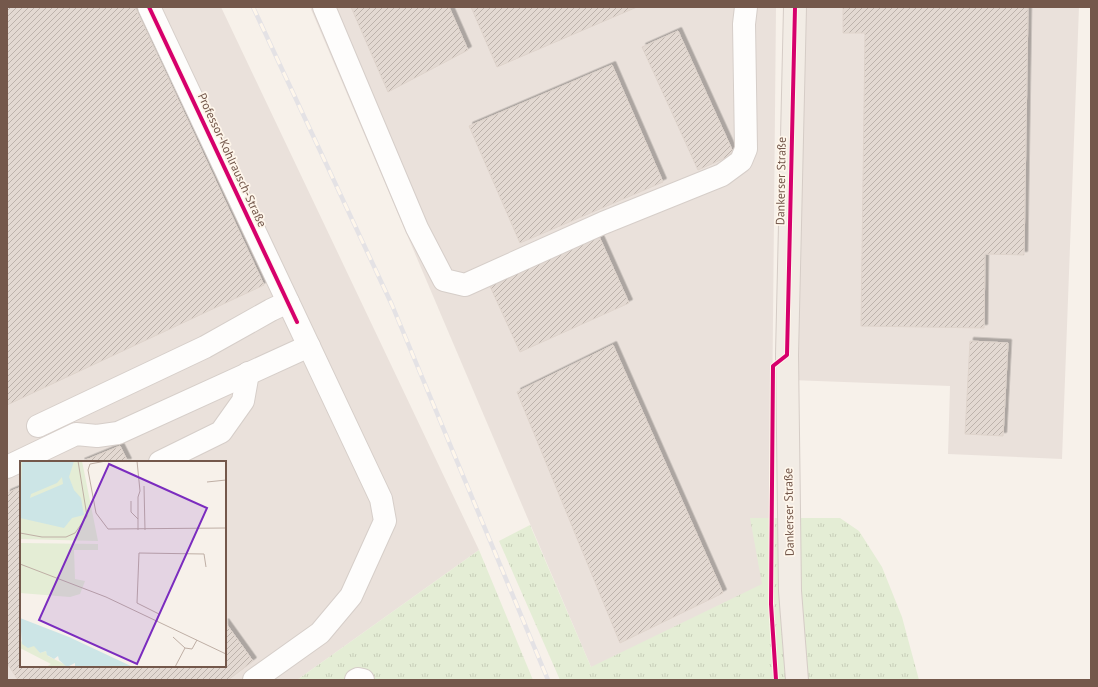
<svg xmlns="http://www.w3.org/2000/svg" width="1098" height="687" font-family="'PT Sans',sans-serif">
  <defs>
    <pattern id="grass-tufts" width="24" height="20" patternUnits="userSpaceOnUse"><rect width="24" height="20" fill="#e4edd5"/><path d="M3 7l-1-3M5 7V3M7 7l1-3M15 17l-1-3M17 17v-4M19 17l1-3" fill="none" stroke="#c7cdb8"/></pattern>
    <pattern id="building-hatch" width="6" height="6" patternUnits="userSpaceOnUse"><rect width="6" height="6" fill="#e3d9d2"/><path d="M-1 1l2-2M0 6l6-6M5 7l2-2" fill="none" stroke="#bdb3ac"/></pattern>
    <filter id="shadow"><feDropShadow dx="3.5" dy="-3.5" stdDeviation="0" flood-color="#0004"/></filter>
  </defs>
  <rect width="100%" height="100%" fill="#f7f1ea"/>
  <g fill="#eae1db" fill-rule="evenodd">
    <path d="M7 7H221L479 550 297 680H7ZM21 462H225V666H21Z"/>
    <path d="M310 7H776L770 633 591 667Z"/>
    <path d="M804 7H1079L1062 459 948 454 950 386 791 380Z"/>
  </g>
  <g fill="url(#grass-tufts)">
    <path d="M750 518H840L859 531 882 567 902 617 919 680H560L499 541 530 525 591 667 762 584Z"/>
    <path d="M479 550 533 680H297Z"/>
  </g>
  <g fill="url(#building-hatch)" stroke="#dfd4cc" filter="url(#shadow)">
    <path d="M7 7H135L264 285 7 405Z"/>
    <path d="M351 7H449L468 50 388 92Z"/>
    <path d="M471 7H637L497 67Z"/>
    <path d="M843 7H1028L1024 255 985 254 984 328 861 326 865 33H843Z"/>
    <path d="M678 31 734 154 698 170 642 47Z"/>
    <path d="M612 65 663 182 520 243 469 126Z"/>
    <path d="M598 234 629 303 520 352 489 284Z"/>
    <path d="M970 341 1008 343 1003 436 965 434Z"/>
    <path d="M613 345 723 593 620 643 517 392Z"/>
    <path d="M120 446 128 462H81Z"/>
    <path d="M21 487V666H225V622L253 661 228 680H18L7 663V493Z"/>
  </g>
  <g fill="none" stroke-linecap="round" stroke-linejoin="round">
    <defs>
      <g id="minor">
        <path d="M149 7 381 499 385 521 351 596 320 633 254 680"/>
        <path d="M324 7 417 228 444 280 465 285 603 223 722 175 741 161 746 149 744 24 746 7"/>
        <path d="M38 426 205 347 271 310 288 302"/>
        <path d="M160 462 221 432 243 401 248 373"/>
        <path d="M7 467 76 434 97 436 118 433 309 346"/>
        <path d="M356 680 358 679 363 680"/>
      </g>
      <path id="major" d="M795 7 787 355 790 591 797 680"/>
    </defs>
    <use href="#minor" stroke="#d6cec9" stroke-width="24"/>
    <use href="#major" stroke="#d5ccc6" stroke-width="24"/>
    <use href="#minor" stroke="#fefdfc" stroke-width="22"/>
    <use href="#major" stroke="#f2ece5" stroke-width="22"/>
    <defs>
      <path id="rail" d="M253 7 392 305 548 680"/>
    </defs>
    <use href="#rail" stroke="#e4e2e5" stroke-width="4.5"/>
    <use href="#rail" stroke="#fef6eb" stroke-width="3" stroke-dasharray="9" stroke-linecap="butt"/>
    <defs>
      <g id="cycleway">
        <path d="M149 7 297 322"/>
        <path d="M776 680 771 604 773 366 787 355 795 7"/>
      </g>
    </defs>
    <use href="#cycleway" stroke="#fef6eb" stroke-width="6"/>
    <use href="#cycleway" stroke="#d6006c" stroke-width="4"/>
  </g>
  <g text-anchor="middle" stroke-width="3.5" stroke-linejoin="round" paint-order="stroke">
    <g font-size="12" fill="#74584b" stroke="#fef6eb">
      <text transform="translate(232 160) rotate(65)" y="4">Professor-Kohlrausch-Straße</text>
      <text transform="translate(781 181) rotate(-89)" y="4">Dankerser Straße</text>
      <text transform="translate(789 512) rotate(-91)" y="4">Dankerser Straße</text>
    </g>
  </g>
  <g transform="translate(20 461)">
    <rect width="206" height="206" fill="#f7f1ea"/>
    <path d="M0 0H62L78 80 0 78ZM0 82 78 83V89H54L55 118 65 120 60 133 50 136 0 132ZM0 180 14 184 20 192 26 190 28 195 50 206H26L31 203 0 187Z" fill="#e4edd5"/>
    <path d="M2 0H54L49 16 54 29 61 37 64 54 52 57 44 67 0 57ZM42 16 43 23 10 37 11 33 37 22ZM0 157 49 176 113 206H55V202L47 206 39 199 38 195 34 198 27 194 26 190 20 192 14 185 8 187 2 183Z" fill="#cce5e6" fill-rule="evenodd"/>
    <path fill="none" stroke="#bfafa5" stroke-width="1" d="M86 0 70 3 68 9 76 52 88 68 206 67M117 0 120 30 118 36V69M187 21 206 19M124 25 125 69M111 40V51L118 58M0 72 22 76H46L55 72 67 55 58 0M0 103 86 136 206 193M137 160 139 153 117 142 119 92 184 93 186 106M153 176 165 187M155 206 165 187 172 188 177 179"/>
    <path fill="#7b2cbf" fill-opacity="0.15" stroke="#7b2cbf" stroke-width="2" d="M89 3 187 47 117 203 19 159Z"/>
    <rect width="206" height="206" fill="none" stroke="#74584b" stroke-width="2"/>
  </g>
  <rect width="1098" height="687" fill="none" stroke="#74584b" stroke-width="16"/>
</svg>
